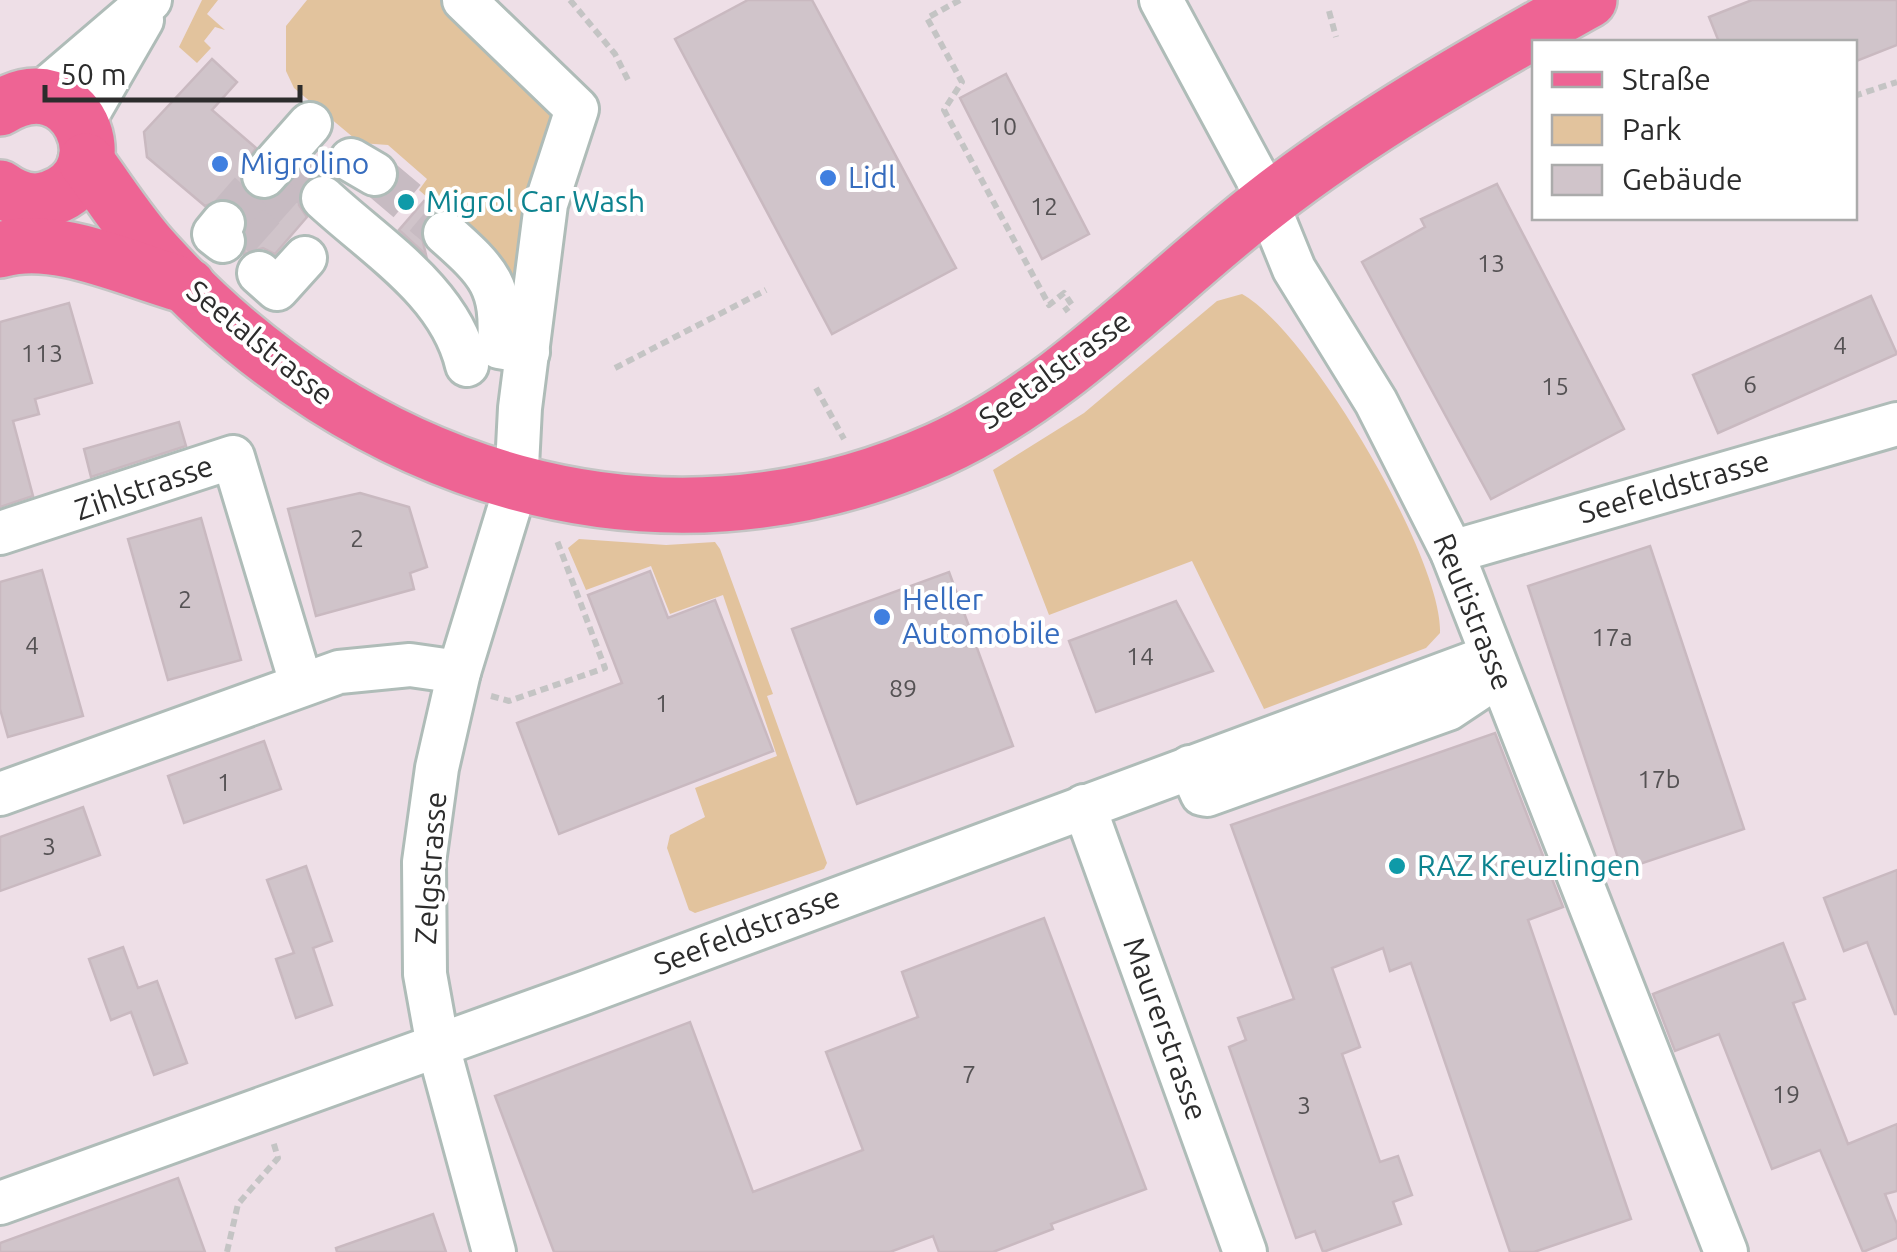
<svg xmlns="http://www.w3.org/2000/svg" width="1897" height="1252" font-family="Ubuntu,sans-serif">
  <rect width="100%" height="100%" fill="#eedfe7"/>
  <g fill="#e2c39d">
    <path d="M202 0H218L207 14 225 30 215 27 204 41 211 48 197 63 179 47Z"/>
    <path d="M307 0H443L548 100 553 113 516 293 501 263 419 190 427 179 388 145 360 143 294 88 286 71V26Z"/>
    <path d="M1242 294C1308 330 1443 558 1440 633L1426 648 1264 709 1192 561 1049 615 993 470 1084 413 1217 301Z"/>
    <path d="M579 539 666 545 715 542 720 549 773 694 767 696 827 863 824 869 695 913 689 910 667 848 670 835 705 817 695 788 777 756 723 595 670 614 651 566 586 590 568 548Z"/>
  </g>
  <g fill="#d0c4ca" stroke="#c9b9c0" stroke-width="2.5">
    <path d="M748 0H812L956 268 832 334 675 39Z"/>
    <path d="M1752 0H1897V45L1854 62V42H1719L1709 17Z"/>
    <path d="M212 59 237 82 212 110 256 148 239 172 247 194 260 201 273 199 311 161 326 174 304 182 299 205 307 217 275 254 263 248 244 254 248 226 240 204 226 198 205 206 147 157 144 132Z"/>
    <path d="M1006 74 1089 234 1042 259 960 98Z"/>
    <path d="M1497 184 1624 429 1491 499 1362 262 1425 227 1421 219Z"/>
    <path d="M424 201 435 210 420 229 426 255 399 230Z"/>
    <path d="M1871 296 1897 354 1718 433 1693 375Z"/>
    <path d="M69 303 92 383 35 399 39 414 13 421 33 496 0 507V322Z"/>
    <path d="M179 422 186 446 91 477 84 449Z"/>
    <path d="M360 493 409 507 427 567 410 573 414 589 316 616 288 509Z"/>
    <path d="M201 518 241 660 168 680 128 539Z"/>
    <path d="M1650 546 1744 829 1622 870 1528 586Z"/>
    <path d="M42 570 83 716 8 737 0 709V582Z"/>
    <path d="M650 571 668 618 715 600 773 751 559 834 517 723 622 683 588 595Z"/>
    <path d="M949 572 1013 746 857 804 792 629Z"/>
    <path d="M1176 601 1213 671 1096 712 1069 641Z"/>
    <path d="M1495 733 1563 907 1528 920 1631 1219 1534 1252H1510L1411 963 1390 971 1383 948 1332 968 1360 1047 1342 1054 1380 1162 1398 1156 1412 1195 1393 1202 1401 1224 1323 1252 1315 1231 1296 1238 1229 1047 1246 1040 1238 1018 1294 999 1231 825Z"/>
    <path d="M264 741 281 789 184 823 168 776Z"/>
    <path d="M83 807 100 855 0 891V837Z"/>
    <path d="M306 866 332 941 313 948 332 1005 296 1018 276 959 294 953 267 880Z"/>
    <path d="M1897 870V1014H1895L1867 942 1844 951 1824 898Z"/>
    <path d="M1044 918 1146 1189 1051 1224 1053 1229 993 1252H939L933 1236 890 1252H554L495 1096 690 1022 753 1192 863 1150 826 1052 918 1017 902 972Z"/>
    <path d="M1783 943 1805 999 1793 1003 1848 1144 1897 1124V1191L1885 1194 1897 1224V1238L1863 1252 1820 1150 1772 1169 1719 1034 1675 1051 1653 994Z"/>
    <path d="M123 947 138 988 157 981 187 1063 154 1075 131 1012 111 1020 89 959Z"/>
    <path d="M178 1178 205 1252H0V1243Z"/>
    <path d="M433 1214 446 1252H337L336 1248Z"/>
  </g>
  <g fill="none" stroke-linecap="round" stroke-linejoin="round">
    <g stroke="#c7bbc2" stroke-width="42" stroke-dasharray="42 21" stroke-linecap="butt">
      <path d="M287 166 323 198"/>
      <path d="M375 174 445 233"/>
      <path d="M258 183 302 222"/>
      <path d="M234 211 278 250"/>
      <path d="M223 223 264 176"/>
    </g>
    <defs>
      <g id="minor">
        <path d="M464 0 577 109 546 204 520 408 516 486 459 672 437 768 424 862 425 974 438 1046 494 1252"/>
        <path d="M1161 0 1257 178 1294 269 1376 402 1452 552 1726 1252"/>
        <path d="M39 95 150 0"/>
        <path d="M82 124 142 20"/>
        <path d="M351 160 375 174"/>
        <path d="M264 176 310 124"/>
        <path d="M323 198C376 247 450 292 467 365"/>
        <path d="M445 233C490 273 503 286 499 347L528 352"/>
        <path d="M223 241 214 234 223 223"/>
        <path d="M259 273 277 289 305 258"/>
        <path d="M0 533 233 457 301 683"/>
        <path d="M1452 552 1897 424"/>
        <path d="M1190 767 1202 794 1207 795 1448 709 1499 675"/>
        <path d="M0 794 339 672 410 665 459 672"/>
        <path d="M1084 806 1245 1252"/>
        <path d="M0 1203 584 993 1492 656"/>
      </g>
      <g id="major">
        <path d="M0 108C76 60 124 173 51 198 33 205 15 199 0 188"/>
        <path d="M86 161C109 192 130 226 156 254 357 476 655 576 938 450 1062 394 1159 286 1265 204 1366 125 1477 63 1589 0"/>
        <path d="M0 250C57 233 131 271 188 286"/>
      </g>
    </defs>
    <use href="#minor" stroke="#afbcb8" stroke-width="48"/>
    <use href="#major" stroke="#c4c4c4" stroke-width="60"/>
    <g stroke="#c4c4c4" stroke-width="6" stroke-dasharray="8 5" stroke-linecap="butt">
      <path d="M570 0 615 54 629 82"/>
      <path d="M960 0 927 18 962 82 944 110 1049 305 1064 293 1072 305 1064 311"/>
      <path d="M1329 11 1336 37"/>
      <path d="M1854 96 1897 82"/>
      <path d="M615 368 766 290"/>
      <path d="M816 388 844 439"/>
      <path d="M491 696 509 701 605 668 556 538"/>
      <path d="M227 1252 238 1204 278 1158 273 1141"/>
    </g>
    <use href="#minor" stroke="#fff" stroke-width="42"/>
    <use href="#major" stroke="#ee6494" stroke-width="55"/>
  </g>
  <g fill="#3f7fe0" stroke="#fff" stroke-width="4">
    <circle cx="220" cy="164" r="10"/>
    <circle cx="828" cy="178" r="10"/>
    <circle cx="882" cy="617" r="10"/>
  </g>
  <g fill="#0f9aa8" stroke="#fff" stroke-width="4">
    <circle cx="406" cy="202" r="10"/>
    <circle cx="1397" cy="866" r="10"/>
  </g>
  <g text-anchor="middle" stroke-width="8" stroke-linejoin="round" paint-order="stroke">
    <g font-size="25" fill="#555254">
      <text x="1003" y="135">10</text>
      <text x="1044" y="215">12</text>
      <text x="1491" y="272">13</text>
      <text x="1840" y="354">4</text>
      <text x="42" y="362">113</text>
      <text x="1750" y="393">6</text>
      <text x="1555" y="395">15</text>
      <text x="357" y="547">2</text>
      <text x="185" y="608">2</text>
      <text x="1612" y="646">17a</text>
      <text x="32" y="654">4</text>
      <text x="1140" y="665">14</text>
      <text x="903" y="697">89</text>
      <text x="662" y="712">1</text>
      <text x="1659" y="788">17b</text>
      <text x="224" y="791">1</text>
      <text x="49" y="855">3</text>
      <text x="969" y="1083">7</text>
      <text x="1786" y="1103">19</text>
      <text x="1304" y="1114">3</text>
    </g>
    <g font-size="30" fill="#366cbe" stroke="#fff" text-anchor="start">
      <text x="240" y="174">Migrolino</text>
      <text x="848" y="188">Lidl</text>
      <text x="902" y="610">Heller<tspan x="902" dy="34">Automobile</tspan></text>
    </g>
    <g font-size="30" fill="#0d838f" stroke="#fff" text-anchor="start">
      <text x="426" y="212">Migrol Car Wash</text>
      <text x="1417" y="876">RAZ Kreuzlingen</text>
    </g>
    <g font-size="30" fill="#2c2c2c" stroke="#fff">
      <text transform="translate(260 343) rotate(39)" y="10">Seetalstrasse</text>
      <text transform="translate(1055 370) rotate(-36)" y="10">Seetalstrasse</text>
      <text transform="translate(1674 487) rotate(-16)" y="10">Seefeldstrasse</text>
      <text transform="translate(144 488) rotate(-19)" y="10">Zihlstrasse</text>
      <text transform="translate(1473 612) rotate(68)" y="10">Reutistrasse</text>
      <text transform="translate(431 868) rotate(-86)" y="10">Zelgstrasse</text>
      <text transform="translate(747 931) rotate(-21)" y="10">Seefeldstrasse</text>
      <text transform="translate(1165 1029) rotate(70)" y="10">Maurerstrasse</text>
    </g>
  </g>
  <rect x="1532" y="40" width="325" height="180" fill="#ffffff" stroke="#ababab" stroke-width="2.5"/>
  <rect x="1552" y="72" width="50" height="15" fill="#ee6494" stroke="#ababab" stroke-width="2.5"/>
  <text x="1622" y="90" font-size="30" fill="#2c2c2c">Straße</text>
  <rect x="1552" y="115" width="50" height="30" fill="#e2c39d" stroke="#ababab" stroke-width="2.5"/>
  <text x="1622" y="140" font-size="30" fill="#2c2c2c">Park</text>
  <rect x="1552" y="165" width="50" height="30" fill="#d0c4ca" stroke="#ababab" stroke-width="2.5"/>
  <text x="1622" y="190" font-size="30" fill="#2c2c2c">Gebäude</text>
  <path d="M45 85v15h255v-15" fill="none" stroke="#2c2c2c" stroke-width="5"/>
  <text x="60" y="85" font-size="30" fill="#2c2c2c" stroke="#ffffff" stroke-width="8" paint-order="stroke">50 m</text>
</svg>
